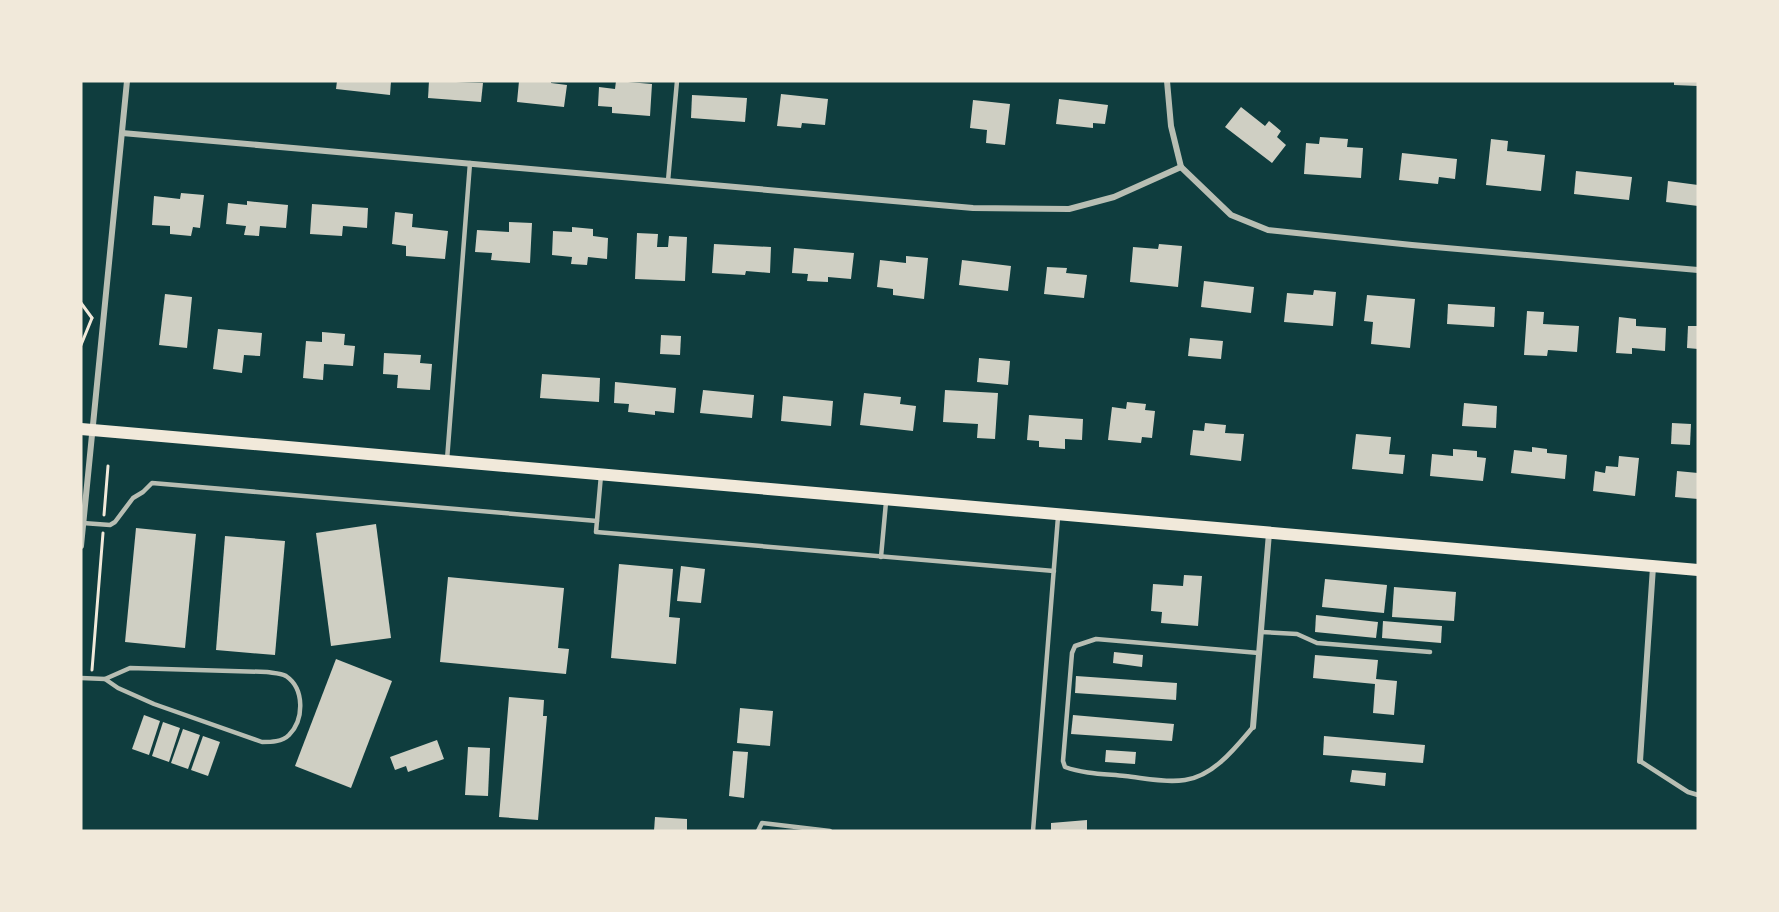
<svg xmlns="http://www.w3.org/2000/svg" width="1779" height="912" font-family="'IBM Plex Sans',sans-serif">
  <rect width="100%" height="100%" fill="#0f3d3e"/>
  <g fill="#cfcfc3">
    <path d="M337 81H391L390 95 336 89Z"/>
    <path d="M429 81 483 83 481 102 428 98Z"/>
    <path d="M519 81H551V83L567 85 564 107 517 102Z"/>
    <path d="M616 81 652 84 650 116 612 113V107L598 106 599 87 615 89Z"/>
    <path d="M1674 81H1698V86L1674 85Z"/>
    <path d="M781 94 828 99 825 125 802 123 801 128 777 126Z"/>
    <path d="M692 95 747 98 745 122 691 118Z"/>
    <path d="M1059 99 1108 105 1105 124 1093 123V128L1056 124Z"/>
    <path d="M973 100 1010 104 1005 145 986 143 987 130 970 128Z"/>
    <path d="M1241 107 1265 126 1269 121 1281 131 1277 137 1286 145 1272 163 1225 127Z"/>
    <path d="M1320 137 1348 139 1347 147 1363 148 1361 178 1304 174 1306 143 1319 144Z"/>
    <path d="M1491 139 1508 141 1507 151 1545 155 1541 191 1486 185Z"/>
    <path d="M1402 153 1457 159 1455 179 1439 177 1438 184 1399 180Z"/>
    <path d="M1576 171 1632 177 1629 200 1574 194Z"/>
    <path d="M1668 181 1698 185V206L1666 202Z"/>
    <path d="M181 193 204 195 200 228 193 227 191 236 170 234V226L152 225 154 196 180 199Z"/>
    <path d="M247 201 288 205 286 228 260 226 259 236 244 235 246 226 226 224 228 203 247 205Z"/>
    <path d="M312 204 368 208 367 228 343 226 342 236 310 234Z"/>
    <path d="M395 212 413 214 412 227 448 231 445 259 406 256V246L392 244Z"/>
    <path d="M509 222 532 223 530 263 491 260 492 253 475 252 477 230 509 232Z"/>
    <path d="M572 227 593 229V236L608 238 607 259 588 257 587 265 571 264 572 257 552 255 553 231 572 232Z"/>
    <path d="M637 233 658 234 657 247H668L669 236 687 237 685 281 635 279Z"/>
    <path d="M714 244 771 247 770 273 746 271 745 275 712 273Z"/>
    <path d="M1159 244 1182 246 1178 287 1130 282 1133 247 1158 249Z"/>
    <path d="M794 248 854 253 851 279 828 277V282L807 281 808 274 792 273Z"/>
    <path d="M906 256 928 258 924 299 893 295V289L877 287 880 260 906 263Z"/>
    <path d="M962 260 1011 266 1008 291 959 285Z"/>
    <path d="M1047 267 1067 268 1066 273 1087 275 1084 298 1044 294Z"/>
    <path d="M1204 281 1254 287 1251 313 1201 307Z"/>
    <path d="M1314 290 1336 292 1333 326 1284 322 1287 293 1313 295Z"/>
    <path d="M165 294 192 297 187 348 159 345Z"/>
    <path d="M1367 295 1415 299 1410 348 1371 344 1373 322 1364 321Z"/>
    <path d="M1448 304 1495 307 1494 327 1447 324Z"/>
    <path d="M1527 311 1544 312 1543 324 1579 326 1577 352 1548 350 1547 356 1524 355Z"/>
    <path d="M1619 317 1636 319V326L1666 328 1665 351 1632 348V354L1616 353Z"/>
    <path d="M1688 326H1698V349L1687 348Z"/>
    <path d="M218 329 262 333 260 356 244 355 242 373 213 369Z"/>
    <path d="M322 332 345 334 344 345 355 346 353 366 324 364 323 380 303 378 306 341 322 342Z"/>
    <path d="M661 335 681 336 680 355 660 354Z"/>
    <path d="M1190 338 1223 341 1221 359 1188 356Z"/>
    <path d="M384 353 421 355 420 363 432 364 430 390 397 388 398 375 383 374Z"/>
    <path d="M979 358 1010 361 1008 385 977 382Z"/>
    <path d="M542 374 600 378 599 402 540 398Z"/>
    <path d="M615 382 676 388 674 413 655 411V415L628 412 629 404 614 403Z"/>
    <path d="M703 390 754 395 752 418 700 413Z"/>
    <path d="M945 390 998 393 995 439 977 438 978 424 943 422Z"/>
    <path d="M864 393 901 397 900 404 916 406 913 431 860 425Z"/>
    <path d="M783 396 833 401 831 426 781 421Z"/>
    <path d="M1127 402 1146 404 1145 410 1155 411 1152 438 1142 437 1141 443 1108 440 1112 407 1126 409Z"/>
    <path d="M1464 403 1497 406 1496 428 1462 426Z"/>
    <path d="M1029 415 1083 419 1082 440 1065 439V449L1039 447V441L1027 440Z"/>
    <path d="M1205 423 1226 425 1225 433 1244 434 1241 461 1190 455 1193 430 1204 431Z"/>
    <path d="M1672 423 1691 424 1690 445 1671 444Z"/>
    <path d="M1356 434 1391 437 1389 454 1405 455 1403 474 1352 469Z"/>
    <path d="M1532 447 1547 449V453L1567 455 1565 479 1511 473 1514 450 1532 452Z"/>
    <path d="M1453 449 1477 451V457L1486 458 1483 481 1430 476 1432 454 1453 456Z"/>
    <path d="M1619 456 1639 458 1635 496 1593 491 1595 471 1605 473 1606 466 1618 467Z"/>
    <path d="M1677 471 1698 473V499L1675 497Z"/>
    <path d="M376 524 391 638 331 646 316 533Z"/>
    <path d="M136 528 196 534 185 648 125 642Z"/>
    <path d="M225 536 285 541 275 655 216 650Z"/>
    <path d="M619 564 673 569 669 617 680 618 676 664 611 658Z"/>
    <path d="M681 566 705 569 701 603 677 601Z"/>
    <path d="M1184 575 1202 576 1198 626 1161 623 1162 612 1151 611 1153 584 1183 586Z"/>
    <path d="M448 577 564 588 558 648 569 649 566 674 440 662Z"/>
    <path d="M1325 579 1387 585 1384 613 1322 607Z"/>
    <path d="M1394 587 1456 592 1454 621 1392 617Z"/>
    <path d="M1316 615 1378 622 1376 638 1315 632Z"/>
    <path d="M1383 621 1442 626 1441 643 1382 638Z"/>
    <path d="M1114 652 1143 655 1142 667 1113 663Z"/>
    <path d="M1315 655 1378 660 1376 679 1397 681 1394 715 1373 713 1375 684 1313 678Z"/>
    <path d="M336 659 392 681 351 788 295 766Z"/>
    <path d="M1076 676 1177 683 1176 700 1075 693Z"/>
    <path d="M509 697 544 700 543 716H547L538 820 499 817Z"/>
    <path d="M740 708 773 711 770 746 737 743Z"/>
    <path d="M144 715 160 721 149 755 132 749Z"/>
    <path d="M1073 715 1174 724 1172 741 1071 734Z"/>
    <path d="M163 722 180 728 169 762 152 756Z"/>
    <path d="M183 729 200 735 188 769 171 763Z"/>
    <path d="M203 736 220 742 208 776 191 770Z"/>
    <path d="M1324 736 1425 745 1423 763 1323 755Z"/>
    <path d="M437 740 444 759 408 772 406 766 395 770 390 757Z"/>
    <path d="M468 747 490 748 488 796 465 795Z"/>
    <path d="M1106 750 1136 752 1135 764 1105 762Z"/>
    <path d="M733 751 748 752 744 798 729 796Z"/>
    <path d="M1352 770 1386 773 1385 786 1350 782Z"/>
    <path d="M655 817 687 819V831H654Z"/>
    <path d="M1087 820V831H1051V823Z"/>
  </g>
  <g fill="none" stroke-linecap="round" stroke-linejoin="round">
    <g stroke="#f1e9da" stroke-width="3">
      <path d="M81 303 92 318"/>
      <path d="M81 345 92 318"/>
      <path d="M104 515 108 466"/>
      <path d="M92 670 103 533"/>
    </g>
    <g stroke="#b8beb3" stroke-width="4.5">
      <path d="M668 181 677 81"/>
      <path d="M447 460 470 163"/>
      <path d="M601 475 596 532 1054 571"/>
      <path d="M83 523 110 525 115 522 133 498 143 492 152 483 597 521"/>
      <path d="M881 557 886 502"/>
      <path d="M1261 632 1297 634 1317 643 1430 652"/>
      <path d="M130 668 267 672C273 673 281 673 286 676 305 689 304 720 289 735 282 742 271 742 262 742L154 704 118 688 105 679Z"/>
      <path d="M81 678 105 679"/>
      <path d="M1253 727C1236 747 1214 776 1185 780 1166 783 1144 778 1125 776 1105 774 1084 774 1065 767L1063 761 1072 653 1075 646 1096 639 1259 653"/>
      <path d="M1640 761 1688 792 1698 795"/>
      <path d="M758 831 762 823 830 831"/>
      <path d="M1033 831 1058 517"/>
    </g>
    <g stroke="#b8beb3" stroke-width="6">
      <path d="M1167 81 1171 126 1181 167"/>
      <path d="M122 133 973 208 1069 209 1114 197 1181 167"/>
      <path d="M1181 167 1231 215 1268 230 1412 245 1698 270"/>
      <path d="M81 546 127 81"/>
      <path d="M1253 727 1269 533"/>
      <path d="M1640 761 1653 567"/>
    </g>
    <path stroke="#f1e9da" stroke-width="12" d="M81 429 1698 570"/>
  </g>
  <rect width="1779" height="912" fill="none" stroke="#f1e9da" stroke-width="165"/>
</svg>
